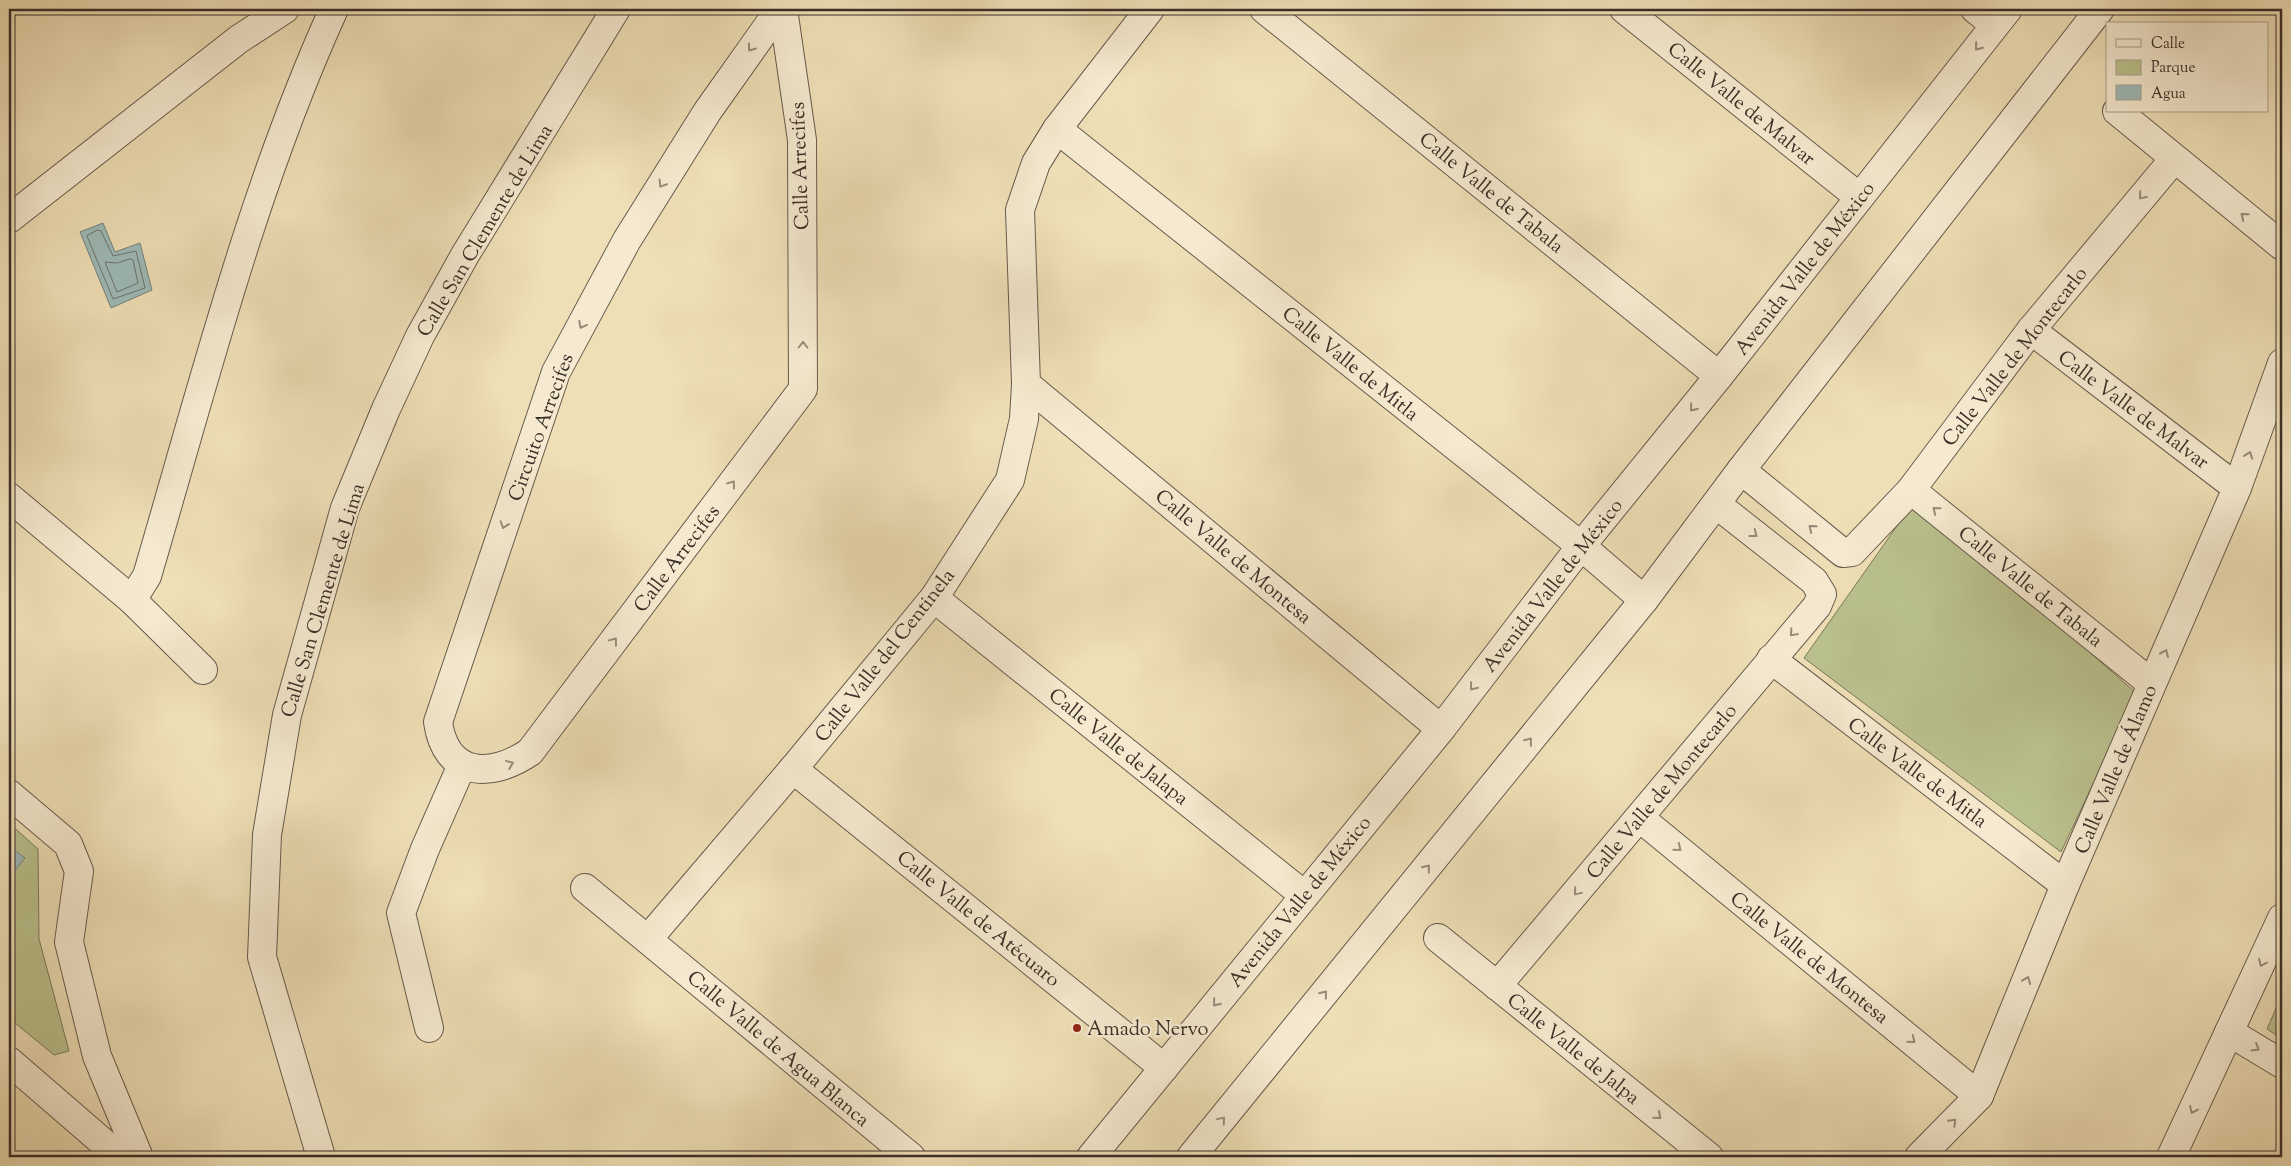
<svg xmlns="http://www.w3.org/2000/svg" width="2291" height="1166" font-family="'Sorts Mill Goudy',serif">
  <rect width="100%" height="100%" fill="#efdfb6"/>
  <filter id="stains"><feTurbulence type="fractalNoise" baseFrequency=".004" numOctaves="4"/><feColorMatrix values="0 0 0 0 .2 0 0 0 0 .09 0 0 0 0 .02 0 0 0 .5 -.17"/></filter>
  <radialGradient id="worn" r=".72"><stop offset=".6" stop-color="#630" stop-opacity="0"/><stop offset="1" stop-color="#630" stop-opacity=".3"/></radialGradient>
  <g fill="#bac18d" stroke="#7a785a">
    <path d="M1916 499 2136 693 2061 852 1804 658Z"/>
    <path d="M9 823 38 849 39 939 69 1051 54 1055 9 1018Z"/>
    <path d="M2282 995V1039L2267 1029Z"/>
  </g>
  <g fill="#9dbab7" stroke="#75827e">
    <path d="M103 223 115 252 140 243 152 290 111 308 80 232Z"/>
    <path d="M9 846 25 858 9 878Z"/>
  </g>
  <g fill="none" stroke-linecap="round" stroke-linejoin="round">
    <g stroke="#6c7470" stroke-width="1">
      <path d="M98 230 101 231 113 256 136 251 145 288 113 299 87 236Z"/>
      <path d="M130 259 133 260 138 283 117 292 105 262 117 263Z"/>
    </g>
    <defs>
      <g id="minor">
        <path d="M780 9 707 112 627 240 556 372 438 722C446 777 490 779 530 752L803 389 802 140 783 9"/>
        <path d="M1264 9 1719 376"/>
        <path d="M1624 9 1859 197"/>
        <path d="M1975 9 1995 25"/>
        <path d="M2117 111 2282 246"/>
        <path d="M1057 129 1581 546 1644 600"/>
        <path d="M9 219 239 39 285 9"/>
        <path d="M2031 330 2237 488"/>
        <path d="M1026 384 1441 729"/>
        <path d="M1741 470 1843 553 1852 552 1911 490 2031 330 2174 159"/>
        <path d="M1911 490 2151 683"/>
        <path d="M9 497 132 600 203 670"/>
        <path d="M934 598 1304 895"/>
        <path d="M132 600 147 576C203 386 252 189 334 9"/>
        <path d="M1771 659 2065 885"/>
        <path d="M793 769 1164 1068"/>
        <path d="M9 794 68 844 79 871 69 942 97 1056 138 1155 135 1157"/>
        <path d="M1640 818 1979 1096"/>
        <path d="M585 888 911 1157"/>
        <path d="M1438 938 1709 1157"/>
        <path d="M648 939 793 769 934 598 1010 480 1024 419 1026 384 1020 210 1036 163 1057 129 1150 9"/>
        <path d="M1497 986 1817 606 1822 594 1814 581 1716 504"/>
        <path d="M429 1028 401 913 425 849 462 765"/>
        <path d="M2229 1032 2282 1064"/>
        <path d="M9 1061 120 1157"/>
        <path d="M321 1157 262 957 267 835 287 715 345 508 386 409 420 336 465 255 616 9"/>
        <path d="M1919 1157 1979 1096 2065 885 2237 488 2282 363"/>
        <path d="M2171 1157 2282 918"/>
      </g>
      <g id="tertiary">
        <path d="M1091 1157 1441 729 1581 546 1719 376 2008 9"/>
        <path d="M1191 1157 1644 600 1741 470 2100 9"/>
      </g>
    </defs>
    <use href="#minor" stroke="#675a4c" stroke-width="30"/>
    <use href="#tertiary" stroke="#675a4c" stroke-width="30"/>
    <use href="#minor" stroke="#f5ead0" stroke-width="28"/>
    <use href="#tertiary" stroke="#f5ead0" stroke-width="28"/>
  </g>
  <defs><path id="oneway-chevron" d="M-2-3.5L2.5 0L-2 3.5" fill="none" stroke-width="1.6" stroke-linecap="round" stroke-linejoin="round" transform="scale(1.25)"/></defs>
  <g stroke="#988c7c">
    <use href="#oneway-chevron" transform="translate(1978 47) rotate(129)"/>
    <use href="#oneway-chevron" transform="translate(751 48) rotate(126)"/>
    <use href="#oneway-chevron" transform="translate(662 184) rotate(122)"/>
    <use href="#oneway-chevron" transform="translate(2142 196) rotate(130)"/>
    <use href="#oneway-chevron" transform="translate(2244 216) rotate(-141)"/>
    <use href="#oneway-chevron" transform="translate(582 325) rotate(118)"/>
    <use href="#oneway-chevron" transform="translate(803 345) rotate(-90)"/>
    <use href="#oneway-chevron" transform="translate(1693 408) rotate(129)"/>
    <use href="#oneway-chevron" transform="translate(2249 455) rotate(-70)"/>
    <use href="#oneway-chevron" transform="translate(732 484) rotate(-53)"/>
    <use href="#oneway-chevron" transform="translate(1936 510) rotate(-141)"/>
    <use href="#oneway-chevron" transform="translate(504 525) rotate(109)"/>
    <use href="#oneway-chevron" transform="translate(1812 528) rotate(-141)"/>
    <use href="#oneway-chevron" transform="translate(1754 534) rotate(38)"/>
    <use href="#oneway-chevron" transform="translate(1793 633) rotate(131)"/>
    <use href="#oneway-chevron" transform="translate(614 641) rotate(-53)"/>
    <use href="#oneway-chevron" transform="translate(2165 653) rotate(-66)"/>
    <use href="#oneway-chevron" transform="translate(1473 687) rotate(128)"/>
    <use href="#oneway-chevron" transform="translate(1529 741) rotate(-51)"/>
    <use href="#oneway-chevron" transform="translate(510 764) rotate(-22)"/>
    <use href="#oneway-chevron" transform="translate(1678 848) rotate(39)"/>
    <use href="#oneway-chevron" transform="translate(1427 868) rotate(-51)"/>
    <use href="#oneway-chevron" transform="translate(1577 892) rotate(130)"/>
    <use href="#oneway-chevron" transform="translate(2262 963) rotate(115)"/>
    <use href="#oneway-chevron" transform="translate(2027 980) rotate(-68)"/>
    <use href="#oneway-chevron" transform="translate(1324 994) rotate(-51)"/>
    <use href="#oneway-chevron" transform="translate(1216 1003) rotate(129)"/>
    <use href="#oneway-chevron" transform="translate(1912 1040) rotate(39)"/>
    <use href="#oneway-chevron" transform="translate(2256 1048) rotate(31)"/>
    <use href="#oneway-chevron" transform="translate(2193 1110) rotate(115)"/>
    <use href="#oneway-chevron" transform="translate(1658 1116) rotate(39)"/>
    <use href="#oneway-chevron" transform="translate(1222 1120) rotate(-50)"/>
    <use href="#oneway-chevron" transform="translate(1953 1122) rotate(-46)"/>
  </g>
  <circle fill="#8f2418" stroke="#f5ead0" stroke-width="2" cx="1077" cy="1028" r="5"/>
  <g text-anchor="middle" stroke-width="5" stroke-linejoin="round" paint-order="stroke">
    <g font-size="20" fill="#3a2e28" stroke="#f5ead0">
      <text transform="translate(1742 103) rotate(39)" y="7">Calle Valle de Malvar</text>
      <text transform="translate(799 166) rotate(-92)" y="7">Calle Arrecifes</text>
      <text transform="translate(1492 192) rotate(39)" y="7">Calle Valle de Tabala</text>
      <text transform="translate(484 230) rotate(-59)" y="7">Calle San Clemente de Lima</text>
      <text transform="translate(1804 268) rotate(-52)" y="7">Avenida Valle de México</text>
      <text transform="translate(2014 356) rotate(-52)" y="7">Calle Valle de Montecarlo</text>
      <text transform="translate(1351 363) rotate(39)" y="7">Calle Valle de Mitla</text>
      <text transform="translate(2134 409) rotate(37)" y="7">Calle Valle de Malvar</text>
      <text transform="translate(540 427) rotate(-70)" y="7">Circuito Arrecifes</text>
      <text transform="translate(1234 556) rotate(40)" y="7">Calle Valle de Montesa</text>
      <text transform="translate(676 558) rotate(-53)" y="7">Calle Arrecifes</text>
      <text transform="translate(1552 585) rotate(-52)" y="7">Avenida Valle de México</text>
      <text transform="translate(2031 586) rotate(39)" y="7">Calle Valle de Tabala</text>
      <text transform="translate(322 600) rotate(-73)" y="7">Calle San Clemente de Lima</text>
      <text transform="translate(884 655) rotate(-52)" y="7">Calle Valle del Centinela</text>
      <text transform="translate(1119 746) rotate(39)" y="7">Calle Valle de Jalapa</text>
      <text transform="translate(2115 769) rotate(-67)" y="7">Calle Valle de Álamo</text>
      <text transform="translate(1918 772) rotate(37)" y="7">Calle Valle de Mitla</text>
      <text transform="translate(1661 791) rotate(-50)" y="7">Calle Valle de Montecarlo</text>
      <text transform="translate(1299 901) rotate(-51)" y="7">Avenida Valle de México</text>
      <text transform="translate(979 918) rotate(39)" y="7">Calle Valle de Atécuaro</text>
      <text transform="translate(1810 957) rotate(39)" y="7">Calle Valle de Montesa</text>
      <text transform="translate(779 1048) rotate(40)" y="7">Calle Valle de Agua Blanca</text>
      <text transform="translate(1574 1048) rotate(39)" y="7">Calle Valle de Jalpa</text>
    </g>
    <g font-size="20" fill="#3a2e28" stroke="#f5ead0" text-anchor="start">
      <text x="1087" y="1035">Amado Nervo</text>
    </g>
  </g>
  <rect width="2291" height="1166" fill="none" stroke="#efdfb6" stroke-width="30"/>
  <rect x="10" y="10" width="2271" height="1146" fill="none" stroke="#3a2e28" stroke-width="2.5"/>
  <rect x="15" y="15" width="2261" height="1136" fill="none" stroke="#3a2e28"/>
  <rect x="2106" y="22" width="162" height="90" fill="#f5ead0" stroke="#aa9f8d"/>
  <rect x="2116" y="39" width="25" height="8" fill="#f5ead0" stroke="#aa9f8d"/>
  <text x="2151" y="48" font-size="15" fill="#3a2e28">Calle</text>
  <rect x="2116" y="60" width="25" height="15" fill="#bac18d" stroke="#aa9f8d"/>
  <text x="2151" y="72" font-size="15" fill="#3a2e28">Parque</text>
  <rect x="2116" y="85" width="25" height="15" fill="#9dbab7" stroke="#aa9f8d"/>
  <text x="2151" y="98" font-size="15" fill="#3a2e28">Agua</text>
  <rect width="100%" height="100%" filter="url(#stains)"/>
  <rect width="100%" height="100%" fill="url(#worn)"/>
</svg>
